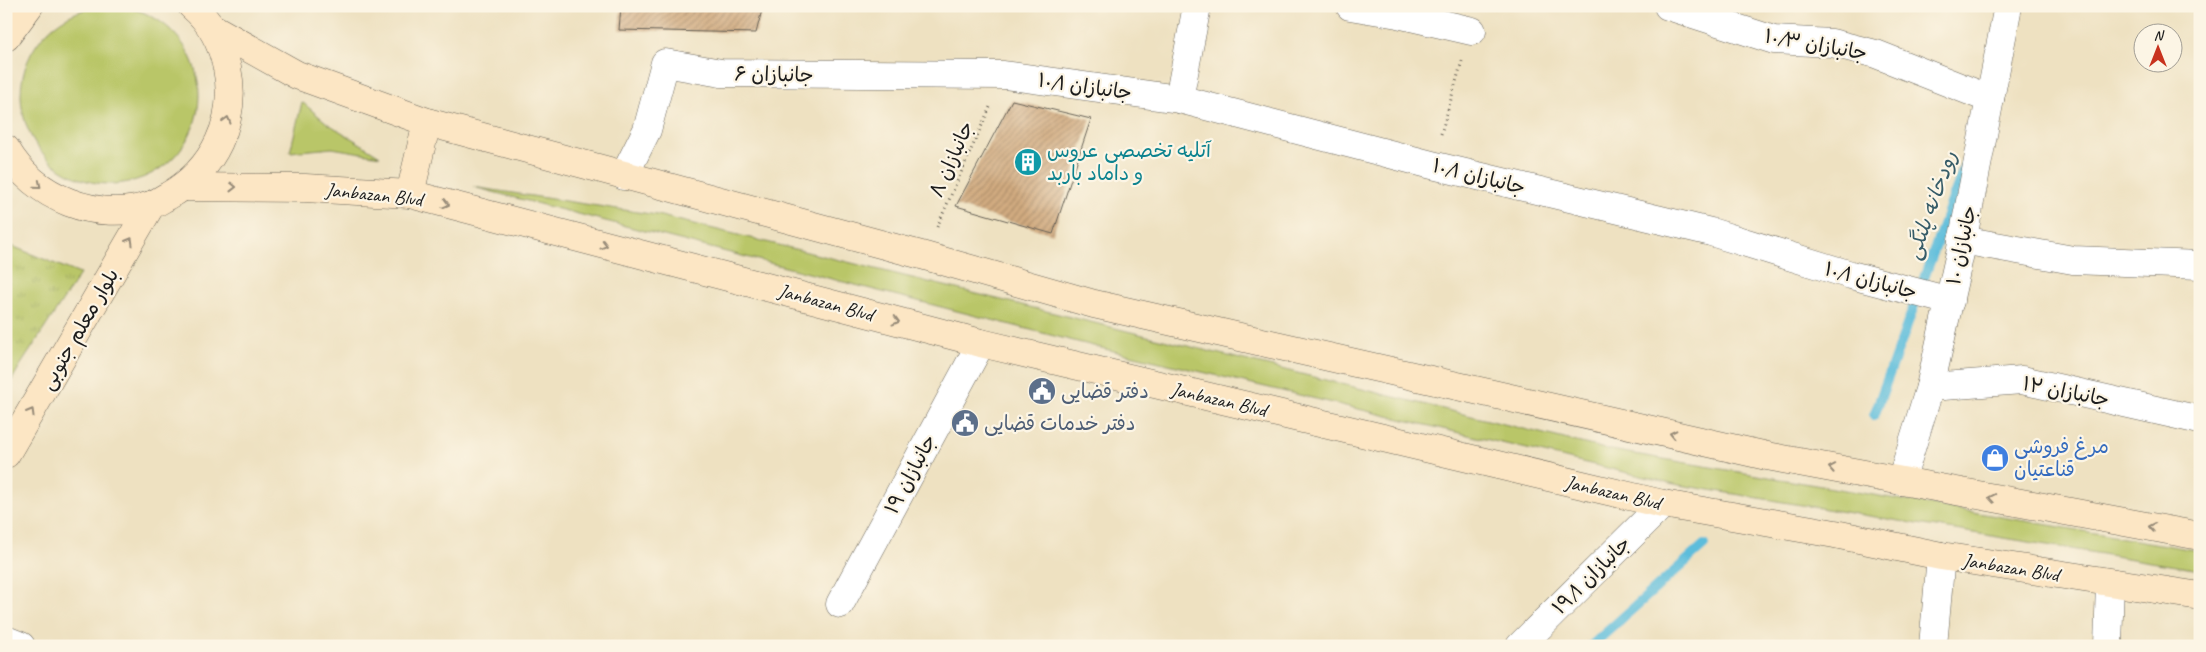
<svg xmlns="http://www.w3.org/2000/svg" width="2206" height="652" font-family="Caveat,'Playpen Sans Arabic',sans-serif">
  <defs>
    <pattern id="grass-tufts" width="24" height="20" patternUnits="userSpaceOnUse" patternTransform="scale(1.25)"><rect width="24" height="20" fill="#b9c668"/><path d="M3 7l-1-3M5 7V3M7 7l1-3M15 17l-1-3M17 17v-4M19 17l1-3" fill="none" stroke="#9eaa5a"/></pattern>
    <pattern id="building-hatch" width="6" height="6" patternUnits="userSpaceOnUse" patternTransform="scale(1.25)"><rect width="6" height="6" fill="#d1ab80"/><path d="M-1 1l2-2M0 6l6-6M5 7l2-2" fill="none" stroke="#a98a68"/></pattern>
  </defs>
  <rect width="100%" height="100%" fill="#fcf5e5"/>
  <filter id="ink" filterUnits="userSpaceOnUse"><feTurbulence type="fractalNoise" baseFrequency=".02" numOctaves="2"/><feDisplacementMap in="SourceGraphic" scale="10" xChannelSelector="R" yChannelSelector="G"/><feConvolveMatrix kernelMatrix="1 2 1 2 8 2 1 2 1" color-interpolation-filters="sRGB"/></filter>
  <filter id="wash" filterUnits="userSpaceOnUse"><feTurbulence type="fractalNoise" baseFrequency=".0096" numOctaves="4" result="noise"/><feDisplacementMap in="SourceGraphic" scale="20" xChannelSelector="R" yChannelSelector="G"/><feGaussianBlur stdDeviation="1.12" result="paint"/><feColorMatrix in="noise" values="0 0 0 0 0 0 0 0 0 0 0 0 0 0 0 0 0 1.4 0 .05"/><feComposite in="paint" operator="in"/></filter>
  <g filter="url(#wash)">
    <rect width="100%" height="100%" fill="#eee1c1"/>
    <path fill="url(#grass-tufts)" stroke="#6a7142" d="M12 246 80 274 20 366 6 390V287Z"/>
    <g fill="#b9c668" stroke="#6a7142">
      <circle cx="110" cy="95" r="89"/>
      <path d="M302 102 327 123 380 156 332 148 290 152Z"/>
      <path d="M473 187 657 215 1605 449 2200 551V570L1679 485 1105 349Z"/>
    </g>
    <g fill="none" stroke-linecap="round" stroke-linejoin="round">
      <g stroke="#5dbddb" stroke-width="10">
        <path d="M1874 416 1965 165"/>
        <path d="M1591 646 1704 545"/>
      </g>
    </g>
    <g id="blocks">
      <g fill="url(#building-hatch)">
        <path d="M621 6H763L756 33 619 30Z"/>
        <path d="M1012 100 1091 119 1053 234 956 206Z"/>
      </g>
    </g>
  </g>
  <g filter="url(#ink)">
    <use href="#blocks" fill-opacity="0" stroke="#666156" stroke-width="1"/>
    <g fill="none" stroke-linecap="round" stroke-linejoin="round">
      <defs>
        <g id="street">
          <path d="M1350 6 1398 14 1472 31"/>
          <path d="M1668 6 1774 40 1832 43 1876 54 1990 99"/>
          <path d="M1179 99 1197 6"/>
          <path d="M624 176 647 130 665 63 721 73 1004 75 1179 99 1432 165 1711 232 1851 275 1950 301"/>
          <path d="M1962 240 2073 260 2200 265"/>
          <path d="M1930 387 2022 380 2200 420"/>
          <path d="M1901 481 1930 387 1960 253 2008 6"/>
          <path d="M840 604 981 343"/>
          <path d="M6 640 21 646"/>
          <path d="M1520 646 1663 504"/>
          <path d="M1933 646 1941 556"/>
          <path d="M2108 646 2110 583"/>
        </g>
        <g id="secondary">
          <path d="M211 27 297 75 427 122 925 256 1094 304 1767 456 2200 536"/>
          <path d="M6 37 29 6"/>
          <path d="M6 149C34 198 97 223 151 205 157 203 162 199 168 196 214 170 238 120 227 68 222 44 211 22 192 6"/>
          <path d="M184 187 305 188 410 194 981 343 1663 504 1835 534 1941 556 2200 596"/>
          <path d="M410 194 427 122"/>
          <path d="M6 454 151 205"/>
        </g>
      </defs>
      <use href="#street" stroke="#666156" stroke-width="29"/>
      <use href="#secondary" stroke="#666156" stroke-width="29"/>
      <g stroke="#666156" stroke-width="3" stroke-dasharray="1 4" stroke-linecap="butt">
        <path d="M1441 134 1462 61"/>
        <path d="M937 227 990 107"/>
      </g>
      <use href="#street" stroke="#fff" stroke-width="28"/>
      <use href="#secondary" stroke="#fce6c4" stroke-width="28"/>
    </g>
    <defs><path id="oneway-chevron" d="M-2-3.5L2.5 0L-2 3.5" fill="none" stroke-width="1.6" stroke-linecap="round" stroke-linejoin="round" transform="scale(1.25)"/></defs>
    <g stroke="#978b78">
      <use href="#oneway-chevron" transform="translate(227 120) rotate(-74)"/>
      <use href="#oneway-chevron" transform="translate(38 185) rotate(39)"/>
      <use href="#oneway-chevron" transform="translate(233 187) rotate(1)"/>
      <use href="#oneway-chevron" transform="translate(446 204) rotate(15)"/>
      <use href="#oneway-chevron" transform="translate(130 241) rotate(-60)"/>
      <use href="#oneway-chevron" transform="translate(604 245) rotate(15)"/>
      <use href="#oneway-chevron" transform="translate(896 321) rotate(15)"/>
      <use href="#oneway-chevron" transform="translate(31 412) rotate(-60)"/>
      <use href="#oneway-chevron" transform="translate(1673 434) rotate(-167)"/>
      <use href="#oneway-chevron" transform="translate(1832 468) rotate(-169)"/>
      <use href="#oneway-chevron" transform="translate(1992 498) rotate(-170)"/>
      <use href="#oneway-chevron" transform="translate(2152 527) rotate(-170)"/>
    </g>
  </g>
  <defs>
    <symbol id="building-disc" viewBox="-11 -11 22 22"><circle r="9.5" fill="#0f9aa8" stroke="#fcf5e5"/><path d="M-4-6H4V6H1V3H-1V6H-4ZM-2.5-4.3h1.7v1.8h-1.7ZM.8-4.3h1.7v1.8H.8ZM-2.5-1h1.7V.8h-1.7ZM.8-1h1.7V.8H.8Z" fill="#fff"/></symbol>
    <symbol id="civic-disc" viewBox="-11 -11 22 22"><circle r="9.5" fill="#5c6f8a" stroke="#fcf5e5"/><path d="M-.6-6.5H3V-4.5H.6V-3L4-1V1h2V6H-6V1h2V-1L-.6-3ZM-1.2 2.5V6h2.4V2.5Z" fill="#fff"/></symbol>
    <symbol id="shop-disc" viewBox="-11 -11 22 22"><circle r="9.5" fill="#3f7fe0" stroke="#fcf5e5"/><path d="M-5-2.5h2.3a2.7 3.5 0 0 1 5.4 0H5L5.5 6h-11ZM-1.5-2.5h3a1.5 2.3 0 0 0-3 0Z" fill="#fff"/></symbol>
  </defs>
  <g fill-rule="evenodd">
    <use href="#building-disc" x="1012" y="146" width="32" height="32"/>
    <use href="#civic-disc" x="1026" y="375" width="32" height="32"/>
    <use href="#civic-disc" x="949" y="407" width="32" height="32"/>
    <use href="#shop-disc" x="1979" y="442" width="32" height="32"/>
  </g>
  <g text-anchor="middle" stroke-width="4.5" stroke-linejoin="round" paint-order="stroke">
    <g font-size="20" fill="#1c1c1c" stroke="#fcf5e5">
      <text transform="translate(1816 44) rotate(10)" y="7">جانبازان ۱۰/۳</text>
      <text transform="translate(774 74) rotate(1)" y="7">جانبازان ۶</text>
      <text transform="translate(1085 86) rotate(8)" y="7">جانبازان ۱۰/۱</text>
      <text transform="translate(951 159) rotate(-66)" y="7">جانبازان ۸</text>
      <text transform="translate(1479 176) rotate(14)" y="7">جانبازان ۱۰/۱</text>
      <text transform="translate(374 194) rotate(6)" y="7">Janbazan Blvd</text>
      <text transform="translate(1961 245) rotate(-78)" y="7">جانبازان ۱۰</text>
      <text transform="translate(1871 280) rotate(15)" y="7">جانبازان ۱۰/۱</text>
      <text transform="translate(826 302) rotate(15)" y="7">Janbazan Blvd</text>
      <text transform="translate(79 329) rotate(-60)" y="7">بلوار معلم جنوبی</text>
      <text transform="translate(2066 391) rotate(11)" y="7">جانبازان ۱۲</text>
      <text transform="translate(1219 399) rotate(13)" y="7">Janbazan Blvd</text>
      <text transform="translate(910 474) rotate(-62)" y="7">جانبازان ۱۹</text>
      <text transform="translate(1613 492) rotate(13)" y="7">Janbazan Blvd</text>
      <text transform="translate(2011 567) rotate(9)" y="7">Janbazan Blvd</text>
      <text transform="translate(1591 575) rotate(-45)" y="7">جانبازان ۱۹/۱</text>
    </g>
    <g font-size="20" fill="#0d838f" stroke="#fcf5e5" text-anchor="start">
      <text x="1047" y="157">آتلیه تخصصی عروس<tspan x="1047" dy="23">و داماد باربد</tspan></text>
    </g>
    <g font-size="20" fill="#4e5e75" stroke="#fcf5e5" text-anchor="start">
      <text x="1061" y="398">دفتر قضایی</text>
      <text x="984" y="430">دفتر خدمات قضایی</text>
    </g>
    <g font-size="20" fill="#366cbe" stroke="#fcf5e5" text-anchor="start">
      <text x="2014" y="453">مرغ فروشی<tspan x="2014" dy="23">قناعتیان</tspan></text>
    </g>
    <g font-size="21" font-style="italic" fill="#365c68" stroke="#fcf5e5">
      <text transform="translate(1931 205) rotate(-70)" y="7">رودخانه پلنگی</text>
    </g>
  </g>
  <rect width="2206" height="652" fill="none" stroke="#fcf5e5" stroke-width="25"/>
  <g transform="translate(2158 48)"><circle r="24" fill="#fcf5e5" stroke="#a29e95"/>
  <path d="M0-4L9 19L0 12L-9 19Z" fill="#c8321e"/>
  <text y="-8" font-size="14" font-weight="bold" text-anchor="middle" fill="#1c1c1c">N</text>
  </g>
</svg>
